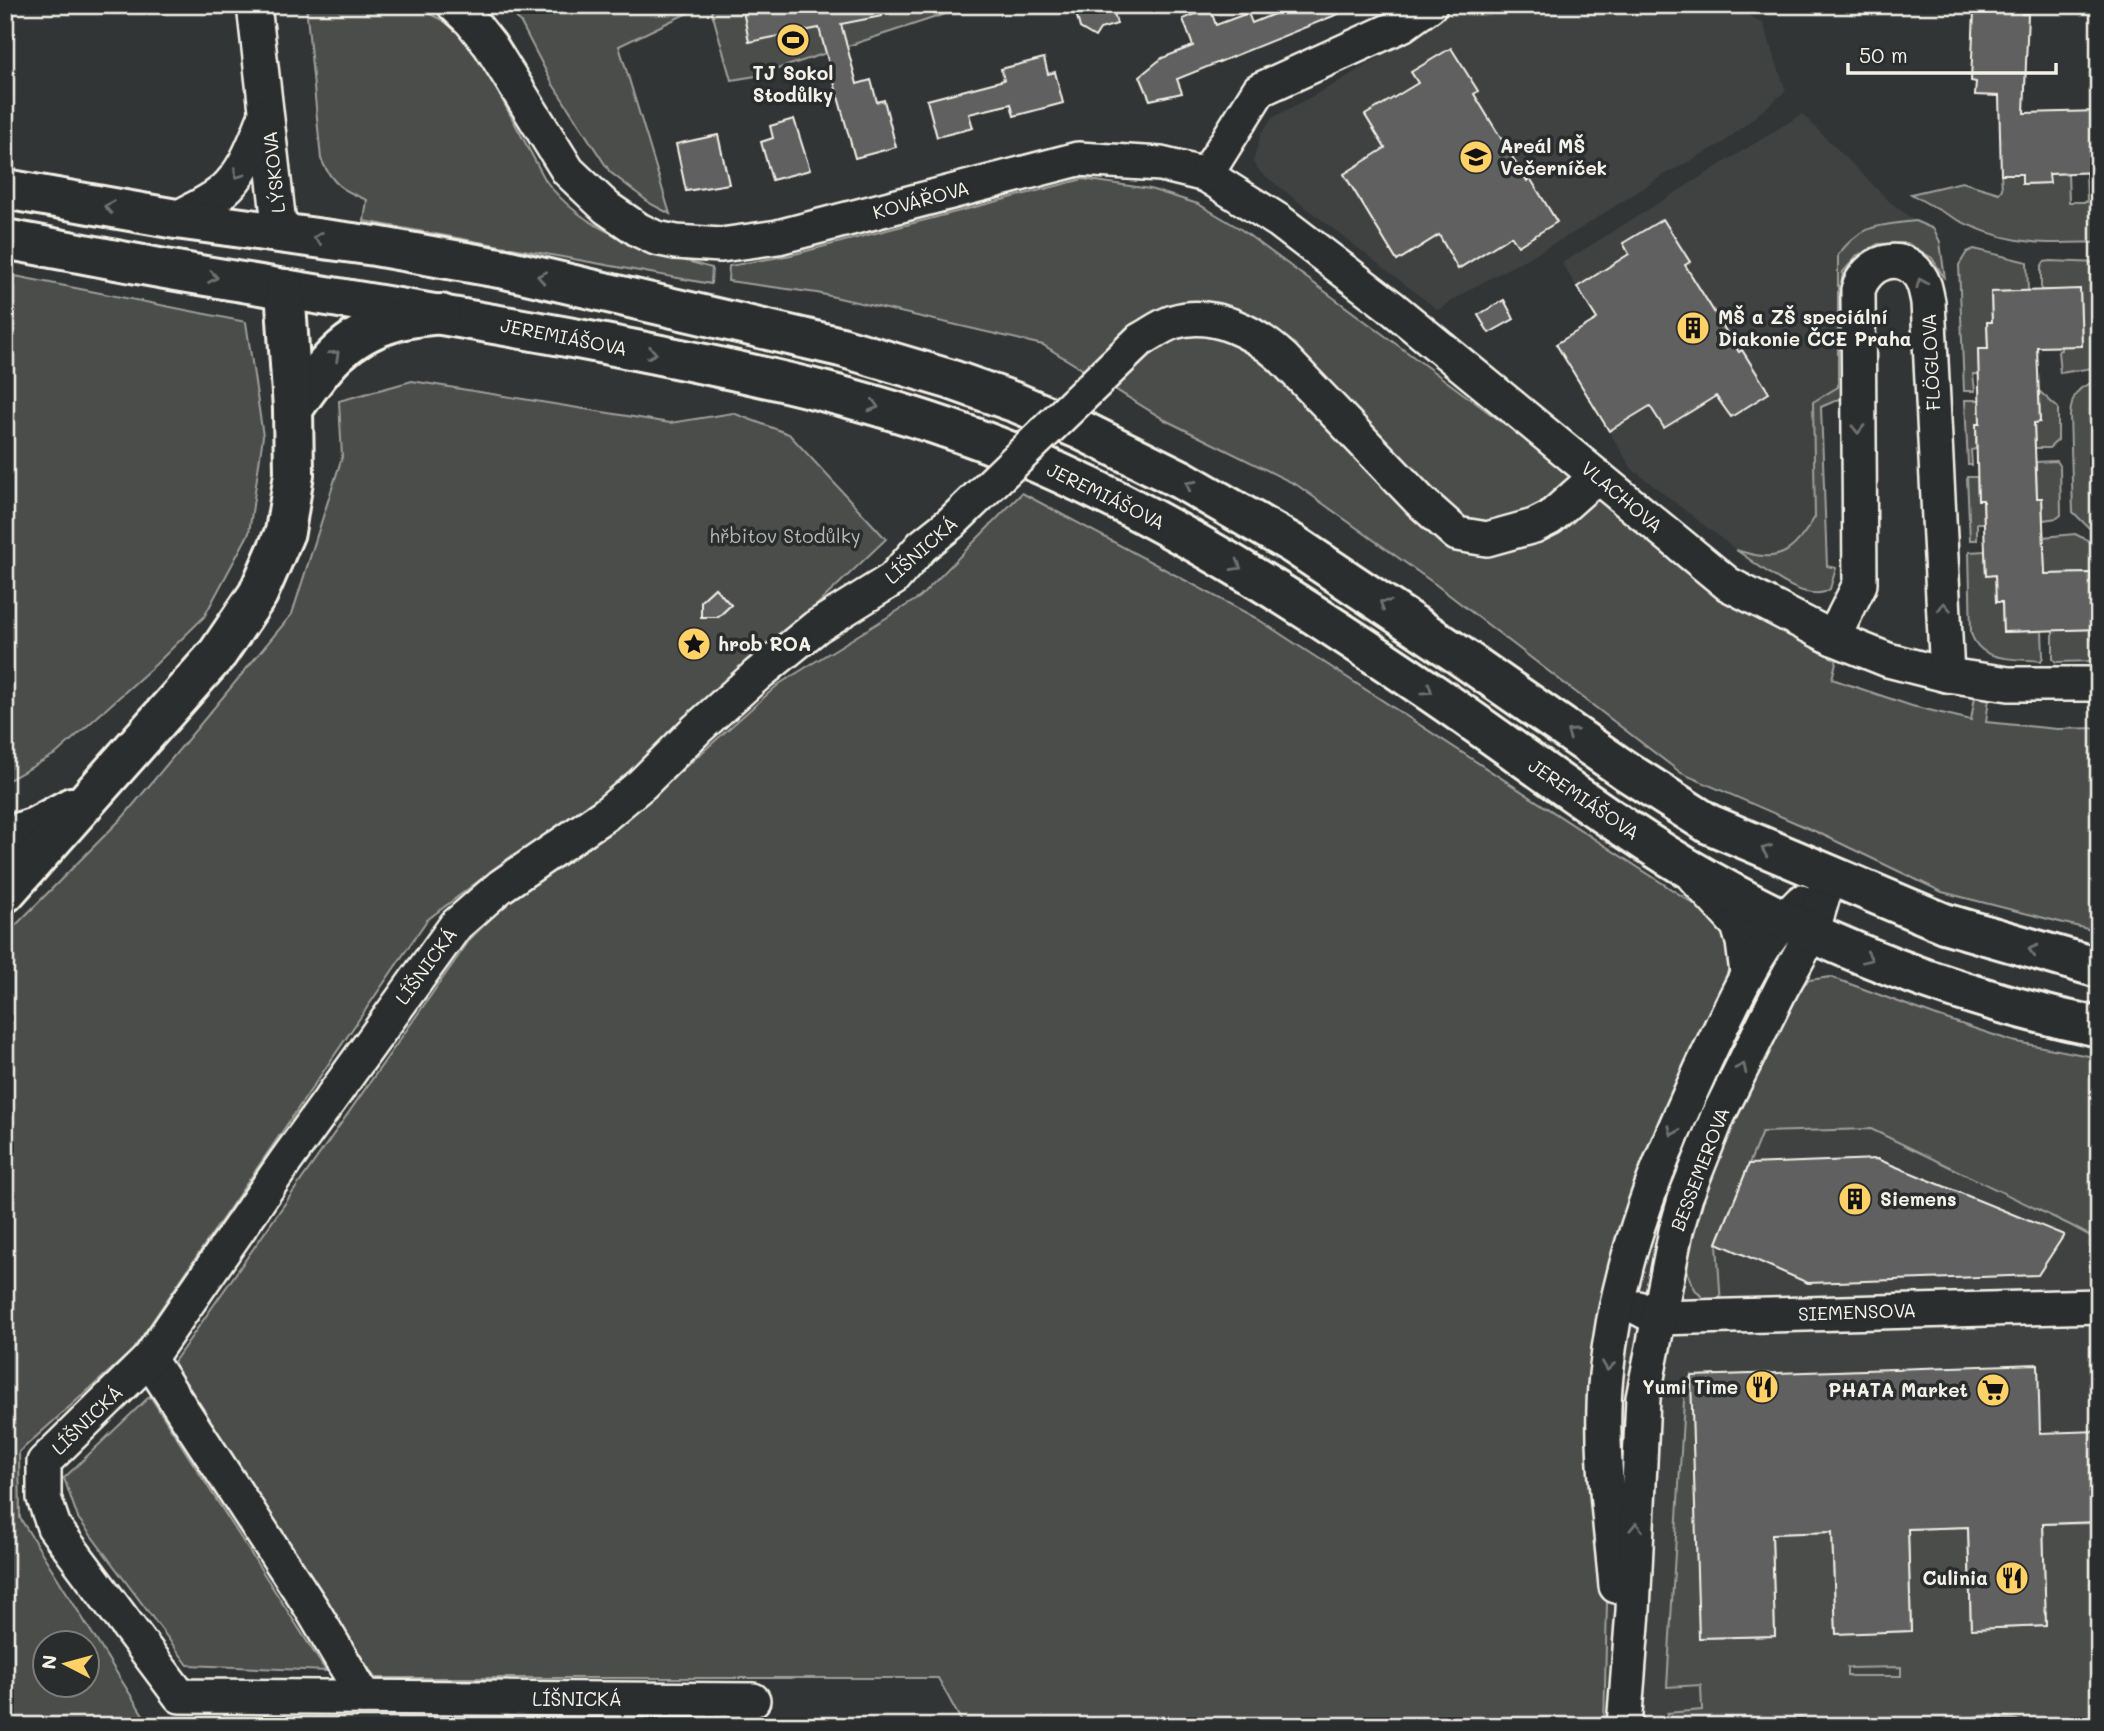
<svg xmlns="http://www.w3.org/2000/svg" width="2104" height="1731" font-family="Mali,sans-serif">
  <rect width="100%" height="100%" fill="#323535"/>
  <filter id="ink" filterUnits="userSpaceOnUse"><feTurbulence type="fractalNoise" baseFrequency=".0143" numOctaves="2"/><feDisplacementMap in="SourceGraphic" scale="14" xChannelSelector="R" yChannelSelector="G"/><feConvolveMatrix kernelMatrix="1 2 1 2 8 2 1 2 1" color-interpolation-filters="sRGB"/></filter>
  <g filter="url(#ink)">
    <g fill="#404242">
      <path d="M1463 5H1728L1763 23 1786 91 1723 143 1662 176 1570 235 1472 288 1438 310 1260 172 1253 162 1261 134 1272 118 1340 81Z"/>
      <path d="M1802 114 1890 202 1915 221 1869 227 1838 255V387L1813 402 1815 517 1805 532 1782 555 1762 558 1736 550 1632 469 1556 344 1597 319 1562 263Z"/>
      <path d="M1871 1129 2096 1239 2099 1243V1726H1604L1607 1603 1601 1543 1641 1173 1730 1130 1762 1132Z"/>
    </g>
    <g fill="#4b4d4c" stroke="#a09f9a" stroke-width="2" fill-rule="evenodd">
      <path d="M306 5H411L441 19 457 31 485 68 546 181C585 234 652 252 712 268L711 284 364 221 367 200C342 190 333 185 321 159Z"/>
      <path d="M506 5H704L619 46 670 214 651 204 610 172 552 83 521 23Z"/>
      <path d="M710 5H973L756 76 731 80Z"/>
      <path d="M2068 173 2069 202H2087L2086 173H2099V243C2077 241 2055 245 2033 242 1986 238 1950 217 1911 194L1962 182 1999 193 2002 189 2001 174H2022V184L2049 183V174Z"/>
      <path d="M1083 179 1150 189 1198 204 1239 228 1545 454 1701 584 1811 646 1837 658 1832 679 1912 706 1971 720 1975 696 1989 698 1986 722 2057 729 2099 728V932L1942 892 1819 833 1681 773 1435 584 1297 485 1165 420 1043 345 817 293 728 281 729 266 791 255Z"/>
      <path d="M1915 221 1934 229 1940 242 1945 279 1932 258 1907 243 1878 244 1857 256 1843 272 1840 292 1842 398 1821 407 1827 566 1836 568 1830 589C1806 607 1758 564 1736 550 1780 564 1791 555 1815 517L1813 402 1838 387V255C1862 223 1879 226 1915 221Z"/>
      <path d="M1974 249 2027 262 2028 291 1991 292 1992 322 1987 323 1988 349H1978L1979 374H1973L1975 391H1964L1959 265 1967 252Z"/>
      <path d="M2051 261 2099 263V367L2060 373 2058 351 2061 350V346L2082 345 2080 290H2041V267L2044 262Z"/>
      <path d="M5 274 246 322 263 436 249 533 204 617 155 665 57 753 5 782Z"/>
      <path d="M412 381 670 423 733 413 789 434 886 539 623 790 522 860 513 855 427 920 132 1351 19 1452 20 1518 150 1726H5V936L124 816 292 614 342 457 339 401ZM715 588 731 605 719 617 714 612 706 617 701 611V607L706 603 703 599ZM46 1644H88V1686H46Z"/>
      <path d="M2099 381V532L2089 528 2073 512 2070 415C2072 395 2078 385 2099 381Z"/>
      <path d="M2039 391 2058 408V440L2049 448H2035L2034 423 2040 422Z"/>
      <path d="M1965 400H1980V424L1976 425V449L1971 450 1972 465H1968Z"/>
      <path d="M2056 461 2060 467 2061 515 2057 518 2043 520 2042 498H2037L2036 462Z"/>
      <path d="M1967 477H1977L1978 500H1983L1984 523H1977V540H1970Z"/>
      <path d="M1022 493 1256 618 1714 917C1729 936 1736 949 1727 974L1641 1173 1601 1543 1607 1603 1604 1726H964L938 1678H375L171 1366 471 938 512 898 617 828 779 684 920 597Z"/>
      <path d="M2075 534 2099 546V580H2091L2090 573 2045 574 2043 537Z"/>
      <path d="M1985 551 1986 576 1995 575 2002 602 2003 632 2042 631 2043 657 2041 661C2014 658 1980 663 1971 633L1969 552Z"/>
      <path d="M2092 629V639H2099V661L2056 662 2053 659V630Z"/>
      <path d="M1831 977 1934 1015 2012 1041 2099 1058V1243L2096 1239 2070 1225 1871 1129 1762 1132 1717 1243 1721 1306C1701 1302 1688 1286 1687 1264 1686 1251 1693 1236 1696 1223 1719 1140 1762 1064 1800 988L1809 980Z"/>
      <path d="M1691 1376 1700 1638 1775 1636 1772 1534 1832 1532 1836 1633 1911 1631 1908 1529 1968 1527 1971 1629 2046 1626 2043 1524 2099 1523V1726H1667V1713L1702 1710 1701 1685 1667 1687 1685 1384ZM1901 1667V1676H1847V1668Z"/>
      <path d="M150 1396 326 1671 188 1665 78 1518 64 1478Z"/>
    </g>
    <g fill="none" stroke-linecap="round" stroke-linejoin="round">
      <g stroke="#a6a5a0" stroke-width="9">
        <path d="M1782 1726 1799 1721 1819 1726"/>
        <path d="M1957 1726C1978 1717 2001 1716 2022 1726"/>
      </g>
    </g>
    <g fill="#5f605f" stroke="#f4f1e8" stroke-width="2">
      <path d="M742 5H881L882 16 841 24 857 84 871 80 877 102 884 100 896 147 855 158 819 28 749 42Z"/>
      <path d="M1074 5H1112L1117 24 1100 29 1095 37 1080 28Z"/>
      <path d="M1296 5 1358 6 1177 79 1182 93 1150 100 1140 76 1162 58 1193 46 1183 19 1210 8 1216 25 1248 13 1252 23Z"/>
      <path d="M1980 5H2023L2022 14H2028L2024 113 2099 111V172L2049 174 2050 183 2022 184V174H2001L1999 96 1975 95 1976 82 1971 81 1974 11H1980Z"/>
      <path d="M1451 48 1478 91 1474 94 1527 181 1530 178 1557 222 1518 246 1511 236 1458 269 1439 235 1397 261 1344 174 1385 148 1365 115 1418 83 1411 72Z"/>
      <path d="M1044 58 1048 74 1055 72 1063 103 1014 116 1011 104 969 114 973 128 937 137 927 100 1004 80 1001 69Z"/>
      <path d="M794 119 810 170 772 180 761 142 773 138 770 126Z"/>
      <path d="M718 135 729 184 686 191 676 144Z"/>
      <path d="M1663 219 1690 262 1685 265 1739 352 1742 350 1769 393 1731 417 1716 396 1664 428 1650 406 1609 431 1556 344 1597 319 1577 287 1629 254 1623 243Z"/>
      <path d="M2080 289 2082 346 2037 347 2040 422 2034 423 2037 498H2042L2045 574 2091 573V580H2099V629L2003 632 2002 602H1996L1995 575 1986 576 1983 500H1978L1976 424H1980L1978 349H1988L1987 322H1992L1991 292Z"/>
      <path d="M1504 300 1514 319 1489 333 1478 315Z"/>
      <path d="M715 588 731 605 718 617H701V601Z"/>
      <path d="M1877 1159 2064 1235 2038 1275 1808 1283 1717 1243 1749 1164Z"/>
      <path d="M2038 1364 2040 1433 2099 1431V1522L2043 1524 2046 1626 1971 1629 1968 1527 1908 1529 1911 1631 1836 1634 1832 1532 1772 1534 1775 1636 1699 1638 1691 1376Z"/>
    </g>
    <g fill="none" stroke-linecap="round" stroke-linejoin="round">
      <defs>
        <g id="street">
          <path d="M254 5 280 233"/>
          <path d="M454 5 471 21 490 45 568 171 607 208 639 230 656 238 676 242 721 245 778 237 1078 159 1161 164 1206 175 1279 221 1390 306 1728 584 1833 638 1888 660 1947 675 2009 684H2099"/>
          <path d="M1206 175 1259 90 1402 25 1430 5"/>
          <path d="M176 219C191 210 210 202 223 191 246 171 255 141 266 115"/>
          <path d="M1140 340C1151 334 1161 326 1173 322 1213 310 1254 332 1282 357L1420 501 1457 534 1487 539 1534 526 1550 518 1597 476"/>
          <path d="M1833 638 1860 584 1858 290C1866 263 1900 249 1919 275 1925 283 1926 293 1928 302L1947 675"/>
          <path d="M1694 877 1738 925 1743 942 1747 973"/>
          <path d="M1638 1308 1657 1318 2099 1306"/>
          <path d="M149 1359 312 1609 364 1697"/>
          <path d="M1616 1586C1610 1517 1599 1445 1606 1375 1617 1259 1663 1149 1713 1044 1737 994 1760 941 1801 902"/>
          <path d="M753 1700 180 1696 54 1527 44 1498V1462L149 1359 285 1162 456 925 501 886 606 814 642 784 697 729 757 675 816 627 893 579 922 546 951 523"/>
          <path d="M1624 1726 1633 1611 1643 1398 1676 1231 1686 1196 1718 1116 1782 987 1812 933 1829 876"/>
        </g>
        <g id="secondary">
          <path d="M5 189 176 219 375 246 505 269 841 347 952 380 1017 403 1081 430 1182 480 1293 544 1459 655 1626 771 1709 824 1944 923 2099 968"/>
          <path d="M5 239C76 252 147 267 218 278 338 298 458 317 578 339 742 370 908 403 1060 473 1192 533 1313 612 1432 693 1517 751 1598 814 1686 867 1815 943 1953 997 2099 1027"/>
        </g>
        <g id="highway">
          <path d="M293 409C321 369 343 336 393 322 408 317 425 316 441 314"/>
          <path d="M5 837 35 827 72 807"/>
          <path d="M5 893 218 653 258 594 285 532 294 474 293 409 285 289"/>
        </g>
      </defs>
      <use href="#street" stroke="#f4f1e8" stroke-width="38"/>
      <use href="#secondary" stroke="#f4f1e8" stroke-width="44"/>
      <use href="#highway" stroke="#f4f1e8" stroke-width="44"/>
      <use href="#street" stroke="#2a2d2e" stroke-width="33"/>
      <use href="#secondary" stroke="#2a2d2e" stroke-width="38"/>
      <use href="#highway" stroke="#2a2d2e" stroke-width="38"/>
      <defs>
        <path id="street-bridge" d="M951 523 1140 340"/>
      </defs>
      <use href="#street-bridge" stroke="#f4f1e8" stroke-width="38" stroke-linecap="butt"/>
      <use href="#street-bridge" stroke="#2a2d2e" stroke-width="33"/>
    </g>
    <defs><path id="oneway-chevron" d="M-2-3.5L2.5 0L-2 3.5" fill="none" stroke-width="1.6" stroke-linecap="round" stroke-linejoin="round" transform="scale(1.75)"/></defs>
    <g stroke="#71726f">
      <use href="#oneway-chevron" transform="translate(238 174) rotate(126)"/>
      <use href="#oneway-chevron" transform="translate(109 207) rotate(-170)"/>
      <use href="#oneway-chevron" transform="translate(318 238) rotate(-172)"/>
      <use href="#oneway-chevron" transform="translate(213 277) rotate(10)"/>
      <use href="#oneway-chevron" transform="translate(542 277) rotate(-168)"/>
      <use href="#oneway-chevron" transform="translate(1921 283) rotate(-113)"/>
      <use href="#oneway-chevron" transform="translate(652 353) rotate(11)"/>
      <use href="#oneway-chevron" transform="translate(335 355) rotate(-43)"/>
      <use href="#oneway-chevron" transform="translate(874 406) rotate(16)"/>
      <use href="#oneway-chevron" transform="translate(1858 429) rotate(89)"/>
      <use href="#oneway-chevron" transform="translate(1190 485) rotate(-150)"/>
      <use href="#oneway-chevron" transform="translate(1237 566) rotate(30)"/>
      <use href="#oneway-chevron" transform="translate(1384 604) rotate(-146)"/>
      <use href="#oneway-chevron" transform="translate(1944 607) rotate(-93)"/>
      <use href="#oneway-chevron" transform="translate(1428 690) rotate(34)"/>
      <use href="#oneway-chevron" transform="translate(1571 733) rotate(-145)"/>
      <use href="#oneway-chevron" transform="translate(1766 850) rotate(-157)"/>
      <use href="#oneway-chevron" transform="translate(2033 950) rotate(-165)"/>
      <use href="#oneway-chevron" transform="translate(1868 958) rotate(24)"/>
      <use href="#oneway-chevron" transform="translate(1742 1068) rotate(-64)"/>
      <use href="#oneway-chevron" transform="translate(1673 1131) rotate(113)"/>
      <use href="#oneway-chevron" transform="translate(1608 1366) rotate(98)"/>
      <use href="#oneway-chevron" transform="translate(1636 1527) rotate(-88)"/>
    </g>
  </g>
  <defs>
    <symbol id="stadium-disc" viewBox="-11 -11 22 22"><circle r="9.5" fill="#ffd166" stroke="#2a2d2e"/><path d="M0-5a6.5 5 0 1 0 0 10a6.5 5 0 1 0 0-10ZM-3.5-1.8h7v3.6h-7Z" fill="#111"/></symbol>
    <symbol id="school-disc" viewBox="-11 -11 22 22"><circle r="9.5" fill="#ffd166" stroke="#2a2d2e"/><path d="M0-5L7-2L0 1L-7-2ZM-4 1L0 2.5L4 1V4Q0 6-4 4Z" fill="#111"/></symbol>
    <symbol id="building-disc" viewBox="-11 -11 22 22"><circle r="9.5" fill="#ffd166" stroke="#2a2d2e"/><path d="M-4-6H4V6H1V3H-1V6H-4ZM-2.5-4.3h1.7v1.8h-1.7ZM.8-4.3h1.7v1.8H.8ZM-2.5-1h1.7V.8h-1.7ZM.8-1h1.7V.8H.8Z" fill="#111"/></symbol>
    <symbol id="sight-disc" viewBox="-11 -11 22 22"><circle r="9.5" fill="#ffd166" stroke="#2a2d2e"/><path d="M0-6L1.8-2.2L6-1.7L2.9 1.2L3.7 5.4L0 3.3L-3.7 5.4L-2.9 1.2L-6-1.7L-1.8-2.2Z" fill="#111"/></symbol>
    <symbol id="restaurant-disc" viewBox="-11 -11 22 22"><circle r="9.5" fill="#ffd166" stroke="#2a2d2e"/><path d="M-5-6h1v4h1v-4h1v4h1v-4h1v5L-1.5 .5V6h-2V.5L-5-1ZM5-6V6H3V1.5H1.5Q1.5-4 5-6Z" fill="#111"/></symbol>
    <symbol id="supermarket-disc" viewBox="-11 -11 22 22"><circle r="9.5" fill="#ffd166" stroke="#2a2d2e"/><path d="M-6-5.5h2.5l.6 2H6L4.5 2H-2.5L-4.4-4H-6ZM-1.5 3.2a1.3 1.3 0 1 0 .1 0ZM3 3.2a1.3 1.3 0 1 0 .1 0Z" fill="#111"/></symbol>
  </defs>
  <g fill-rule="evenodd">
    <use href="#stadium-disc" x="774" y="21" width="38" height="38"/>
    <use href="#school-disc" x="1457" y="138" width="38" height="38"/>
    <use href="#building-disc" x="1674" y="309" width="38" height="38"/>
    <use href="#sight-disc" x="675" y="625" width="38" height="38"/>
    <use href="#building-disc" x="1836" y="1180" width="38" height="38"/>
    <use href="#restaurant-disc" x="1743" y="1368" width="38" height="38"/>
    <use href="#supermarket-disc" x="1974" y="1371" width="38" height="38"/>
    <use href="#restaurant-disc" x="1993" y="1559" width="38" height="38"/>
  </g>
  <g text-anchor="middle" stroke-width="7" stroke-linejoin="round" paint-order="stroke">
    <g font-size="19" font-weight="bold" fill="#f4f1e8" stroke="#2a2d2e" text-anchor="start">
      <text x="793" y="80" text-anchor="middle">TJ Sokol<tspan x="793" dy="22">Stodůlky</tspan></text>
      <text x="1500" y="153">Areál MŠ<tspan x="1500" dy="22">Večerníček</tspan></text>
      <text x="1718" y="324">MŠ a ZŠ speciální<tspan x="1718" dy="22">Diakonie ČCE Praha</tspan></text>
      <text x="718" y="651">hrob ROA</text>
      <text x="1880" y="1206">Siemens</text>
      <text x="1738" y="1394" text-anchor="end">Yumi Time</text>
      <text x="1968" y="1397" text-anchor="end">PHATA Market</text>
      <text x="1988" y="1585" text-anchor="end">Culinia</text>
    </g>
    <g font-size="19" fill="#f4f1e8" stroke="#2a2d2e">
      <text transform="translate(274 172) rotate(-96)" y="7">LÝSKOVA</text>
      <text transform="translate(921 200) rotate(-15)" y="7">KOVÁŘOVA</text>
      <text transform="translate(564 337) rotate(11)" y="7">JEREMIÁŠOVA</text>
      <text transform="translate(1931 362) rotate(-93)" y="7">FLÖGLOVA</text>
      <text transform="translate(1106 496) rotate(26)" y="7">JEREMIÁŠOVA</text>
      <text transform="translate(1622 497) rotate(40)" y="7">VLACHOVA</text>
      <text transform="translate(921 550) rotate(-42)" y="7">LÍŠNICKÁ</text>
      <text transform="translate(1584 799) rotate(34)" y="7">JEREMIÁŠOVA</text>
      <text transform="translate(426 966) rotate(-54)" y="7">LÍŠNICKÁ</text>
      <text transform="translate(1700 1169) rotate(-69)" y="7">BESSEMEROVA</text>
      <text transform="translate(1857 1312) rotate(-2)" y="7">SIEMENSOVA</text>
      <text transform="translate(87 1420) rotate(-44)" y="7">LÍŠNICKÁ</text>
      <text x="577" y="1706">LÍŠNICKÁ</text>
    </g>
    <g font-size="19" fill="#b9b8b1" stroke="#2a2d2e">
      <text x="785" y="543">hřbitov Stodůlky</text>
    </g>
  </g>
  <rect width="2104" height="1731" fill="none" stroke="#2a2d2e" stroke-width="28"/>
  <rect x="14" y="14" width="2076" height="1703" fill="none" stroke="#f4f1e8" stroke-width="2.5" filter="url(#ink)"/>
  <g transform="translate(66 1664) rotate(276)"><circle r="33" fill="#2a2d2e" stroke="#7b7b78" stroke-width="2"/>
  <path d="M0-5L12 26L0 18L-12 26Z" fill="#ffd166"/>
  <text y="-10" font-size="19" font-weight="bold" text-anchor="middle" fill="#f4f1e8">N</text>
  </g>
  <path d="M1848 63v10h208v-10" fill="none" stroke="#f4f1e8" stroke-width="3.5"/>
  <text x="1859" y="63" font-size="21" fill="#f4f1e8" stroke="#2a2d2e" stroke-width="5" paint-order="stroke">50 m</text>
</svg>
